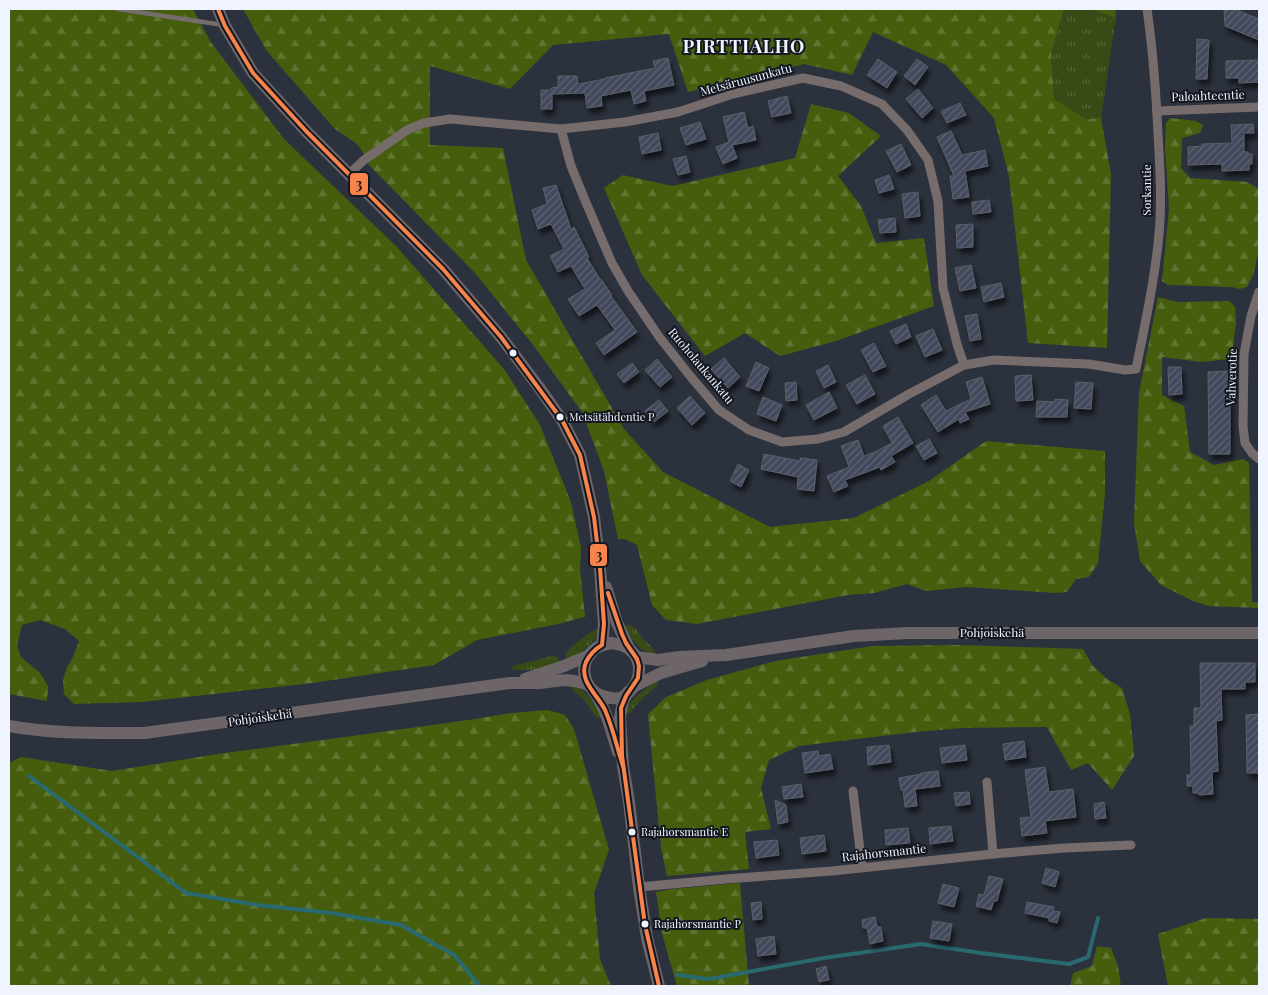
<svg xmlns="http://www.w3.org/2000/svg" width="1268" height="995" font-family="'Playfair Display',serif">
  <defs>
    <pattern id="grass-tufts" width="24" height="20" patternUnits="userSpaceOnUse" patternTransform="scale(1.25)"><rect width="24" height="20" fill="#384a15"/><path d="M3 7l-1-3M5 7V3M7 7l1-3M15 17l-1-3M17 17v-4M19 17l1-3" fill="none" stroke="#556538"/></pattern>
    <pattern id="forest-firs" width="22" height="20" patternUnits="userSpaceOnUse" patternTransform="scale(1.25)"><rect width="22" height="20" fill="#465d0e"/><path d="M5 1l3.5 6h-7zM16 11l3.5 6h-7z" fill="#617532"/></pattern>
    <pattern id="building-hatch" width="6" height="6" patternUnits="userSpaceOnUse" patternTransform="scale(1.25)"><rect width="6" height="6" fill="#43495b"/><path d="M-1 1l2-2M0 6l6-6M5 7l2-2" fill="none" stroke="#5e6474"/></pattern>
    <filter id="shadow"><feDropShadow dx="3" dy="5.5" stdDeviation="2.5" flood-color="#0009"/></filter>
  </defs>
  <rect width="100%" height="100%" fill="#2c323d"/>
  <g fill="url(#grass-tufts)">
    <path d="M1064 9H1090L1116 18 1101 118 1086 119 1054 99 1051 54Z"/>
    <path d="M624 625H629L636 629 642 638 653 648 655 655C639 651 631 640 624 625Z"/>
    <path d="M599 628C596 643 581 653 567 660L566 653C571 646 591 631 599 628Z"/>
    <path d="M554 655 557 657 560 663 538 670H513L512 666 538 660Z"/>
    <path d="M659 680 657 686 646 695 635 706 631 713H626C630 697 646 689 659 680Z"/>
    <path d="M570 685C586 688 595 705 602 717L598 718C592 713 589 706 585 701 580 695 573 692 570 685Z"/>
  </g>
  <g fill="url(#forest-firs)">
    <path d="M9 9H193L210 41 284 139 396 246 504 369 540 425 571 502 581 548 580 569 585 617 558 624 477 640 434 665 312 683 142 702 74 704 64 694 63 680 67 667 73 657 79 641 65 629 40 620 22 625 17 646 21 657 40 673 48 686 47 701 9 694Z"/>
    <path d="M243 9H1064L1051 54 1054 99 1086 119 1101 118 1111 174 1107 348 1028 343 1009 176 994 118 946 65 873 32 852 75 804 64 688 92 669 34 553 45 510 89 430 66V145L503 148 526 260 624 429 663 472 770 527 854 518 929 481 986 441 1105 451V493L1098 563 1089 577 1076 579 1067 592 1055 593 967 587 926 591 907 584 874 593 848 595 697 624 666 620 652 605 637 545 625 539H618L604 471 582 412 533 345 475 273 368 164 365 155 357 144 335 129 266 50Z"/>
    <path d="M1090 9H1115L1116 18Z"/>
    <path d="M811 104 849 113 881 136 838 176 861 206 876 243 924 238 934 306 836 341 780 356 745 333 705 356 642 275 604 188 623 175 672 186 795 158Z"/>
    <path d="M1170 118 1196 121 1203 125 1200 133 1182 138 1181 168 1190 178 1247 182 1259 189V247L1254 273 1247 287 1240 289 1232 287 1168 285 1162 281 1169 209 1165 147 1166 123Z"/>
    <path d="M1158 297 1177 302 1229 301 1235 307 1236 324 1231 359 1201 362 1162 357V395L1184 406 1190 452 1214 465 1243 459 1249 463 1252 602H1259V608L1209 606 1193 601 1161 585 1140 561 1134 523 1139 393Z"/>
    <path d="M957 645 1083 649 1092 665 1107 679 1122 688 1130 714 1134 756 1112 790 1088 763 1071 770 1047 727 962 728 915 732 799 746 769 760 761 788 771 829 745 832 749 869 667 876 661 848 648 714 666 697 707 680 775 661 873 646Z"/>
    <path d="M548 710 565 715 574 729 609 850 594 893 600 959 611 986H9V763L21 757 112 771 218 754 462 721 512 713Z"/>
    <path d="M740 883 749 986H677L662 933 656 892 672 889Z"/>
    <path d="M1206 918 1259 919V986H1168L1158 934Z"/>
    <path d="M1097 946 1111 948 1118 966 1121 986H1070L1073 973 1092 966Z"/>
  </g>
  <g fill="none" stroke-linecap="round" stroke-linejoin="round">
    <g stroke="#296970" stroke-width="4">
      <path d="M29 776 186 893 257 905 331 913 401 925 454 955 480 986"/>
      <path d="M677 975 709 979 824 958 921 944 981 953 1069 964 1088 957 1098 918"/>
    </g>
  </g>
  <g fill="url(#building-hatch)" stroke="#5a5f68" filter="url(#shadow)">
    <path d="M1224 9H1234L1259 19V40L1225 26Z"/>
    <path d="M1197 39 1209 40 1207 79H1196Z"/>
    <path d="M668 58 674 85 644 91 646 101 634 104 631 90 601 96 602 106 587 108 585 93 552 94V109H541V90H552L551 88 558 87V76H577L578 84 605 79V78L655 68 653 61Z"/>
    <path d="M878 59 897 72 887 88 867 75Z"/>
    <path d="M917 59 928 67 915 85 904 76Z"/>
    <path d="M1259 60V82L1239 83V78H1226V61Z"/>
    <path d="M918 89 933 108 922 118 906 99Z"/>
    <path d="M787 96 791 113 772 117 768 101Z"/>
    <path d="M960 103 966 115 947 123 941 111Z"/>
    <path d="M744 112 748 128 753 126 756 140 732 145 737 158 723 164 716 147 729 142 723 117Z"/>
    <path d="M700 122 706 139 686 145 680 128Z"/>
    <path d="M1253 124 1254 133H1244V152H1248V154H1252V164H1249V170L1222 171V164L1188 165V147L1202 146V144L1232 143 1231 125Z"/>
    <path d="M951 131 962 155 985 150 988 166 965 171 969 197 953 199 950 176H954L937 137Z"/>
    <path d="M658 133 661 150 642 154 639 137Z"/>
    <path d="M901 144 911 165 897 172 886 151Z"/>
    <path d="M686 156 690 172 678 175 673 159Z"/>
    <path d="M889 175 894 189 879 193 875 180Z"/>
    <path d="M556 185 571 229 574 227 589 257 587 258 600 279H601L612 295 611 296 637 332 604 355 596 343 615 330 597 305 579 316 568 299 585 289 571 266 558 272 550 256 564 249 551 224 538 229 532 210 547 204 543 188Z"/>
    <path d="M918 192 920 216 905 218 902 194Z"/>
    <path d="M989 200 991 212 973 214 972 202Z"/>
    <path d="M895 218 896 232 880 233 878 220Z"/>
    <path d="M973 224V247L957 248 956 225Z"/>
    <path d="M971 265 976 288 960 291 955 268Z"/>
    <path d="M1001 283 1004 297 984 302 981 287Z"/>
    <path d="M977 314 981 339 970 341 965 316Z"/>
    <path d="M906 324 911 337 896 344 890 331Z"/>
    <path d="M933 329 942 350 925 357 916 336Z"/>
    <path d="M874 343 886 366 873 372 861 350Z"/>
    <path d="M724 358 740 377 728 388 711 369Z"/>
    <path d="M657 359 672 377 660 387 645 370Z"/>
    <path d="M756 362 769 368 759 391 746 386Z"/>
    <path d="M632 363 639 372 624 383 617 374Z"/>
    <path d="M828 365 836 382 824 388 816 371Z"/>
    <path d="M1168 367H1181L1182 394 1169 395Z"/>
    <path d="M1230 371V454H1209L1208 372Z"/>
    <path d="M865 375 875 394 857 404 846 385Z"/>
    <path d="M1031 375 1033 400 1016 401 1015 376Z"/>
    <path d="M982 377 990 404 965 412 969 419 960 423 959 419 938 432 921 405 936 395 946 411 971 399 966 382Z"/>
    <path d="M796 382 797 400 786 401 785 383Z"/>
    <path d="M1076 382 1093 383 1091 409 1074 408Z"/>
    <path d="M829 392 837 408 814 420 806 405Z"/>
    <path d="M690 396 705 413 692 425 677 408Z"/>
    <path d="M763 397 782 405 776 421 757 414Z"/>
    <path d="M1055 399 1068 400 1067 417H1036L1037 401 1055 402Z"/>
    <path d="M659 400 668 411 654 422 645 411Z"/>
    <path d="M898 417 913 443 891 456 895 462 881 470 880 467 845 480 848 486 834 492 827 476 849 467 841 446 858 440 864 456 875 452 892 443 883 426Z"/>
    <path d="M929 439 937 453 924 460 916 446Z"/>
    <path d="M764 454 800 461V458L817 460 814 491 797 489 798 477 761 469Z"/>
    <path d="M738 464 749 470 741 487 730 481Z"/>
    <path d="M1200 663H1255V682H1245V689H1221L1222 720 1216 721 1218 771 1212 772 1213 794 1199 795V793H1193V786H1187V775H1191L1190 726H1194V708H1201Z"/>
    <path d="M1259 714V773H1247L1246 715Z"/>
    <path d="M1024 741 1026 757 1005 760 1003 744Z"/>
    <path d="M889 745 891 762 868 765 867 747Z"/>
    <path d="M965 745 967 760 942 763 940 748Z"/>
    <path d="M818 751 819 756 830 754 833 769 805 773 802 753Z"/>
    <path d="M1045 767 1049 792 1073 789 1076 817 1045 821 1047 833 1022 836 1020 818 1031 817 1025 770Z"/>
    <path d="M938 771 940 786 915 789 917 806 905 807 903 790H901L899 778 921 774V773Z"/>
    <path d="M801 784 803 797 784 799 782 787Z"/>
    <path d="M969 792 970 804 956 806 954 793Z"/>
    <path d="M775 800 786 805 788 822 778 824Z"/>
    <path d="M1104 802 1106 818 1095 819 1094 804Z"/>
    <path d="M951 826 953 841 930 844 929 828Z"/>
    <path d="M908 828 910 843 886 845 885 830Z"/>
    <path d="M824 835 826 851 802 854 800 838Z"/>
    <path d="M777 840 779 855 756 858 754 842Z"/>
    <path d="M1046 868 1059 872 1055 887 1042 883Z"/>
    <path d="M989 876 1003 879 997 901H994L991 910 976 906 979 894 984 895Z"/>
    <path d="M943 884 959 888 954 907 938 903Z"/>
    <path d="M761 902 762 919 753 920 751 903Z"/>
    <path d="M1027 902 1054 907 1053 911 1060 912 1057 923 1049 921V918L1025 913Z"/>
    <path d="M875 917 877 927H881L883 941 870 944 867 928H863L862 920Z"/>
    <path d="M933 921 952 924 949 941 930 938Z"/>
    <path d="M774 936 776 954 758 956 756 939Z"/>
    <path d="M826 966 829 980 819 982 816 969Z"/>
  </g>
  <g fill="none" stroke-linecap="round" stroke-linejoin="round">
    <path stroke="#776c6c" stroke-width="4.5" d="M118 9 223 25"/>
    <g stroke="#776c6c" stroke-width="9">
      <path d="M1157 111 1259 107"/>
      <path d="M561 129 571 166 587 205 612 263 628 291 660 338 691 377 719 410 749 430 782 442 818 439 844 432 909 394 964 365 994 360 1089 364 1125 370 1136 369C1145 324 1155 279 1159 234 1162 201 1160 167 1158 134 1156 92 1153 51 1147 9"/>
      <path d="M349 174 364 160 407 130 424 123 450 119 561 129 625 122 678 112 733 94 803 78 841 86 882 104 907 130 928 160 938 201 943 288 957 344 964 365"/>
      <path d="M1259 292 1251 316 1244 354 1243 426 1245 443 1252 453 1259 459"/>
      <path d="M987 782 993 854"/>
      <path d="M853 791 862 867"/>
      <path d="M639 887 726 879 832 871 993 854 1064 848 1131 845"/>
    </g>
    <g stroke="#6d6568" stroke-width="12">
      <path d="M218 9 225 26 253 73 306 131 443 269 501 337 538 386 562 420 580 455 594 517 600 568 604 624 602 645"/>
      <path d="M606 587 617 623 629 648"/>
      <path d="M611 643C617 644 624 645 629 649 646 662 640 688 622 697 616 700 609 698 603 696 596 694 590 689 587 682 581 669 585 656 596 648 601 645 606 644 611 643Z"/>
      <path d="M636 657 658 660 680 657 726 655 854 636 908 633H1259"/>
      <path d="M525 679 564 666 590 655"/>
      <path d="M633 687 661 673 702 661"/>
      <path d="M594 692C607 710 611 731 618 752"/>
      <path d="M628 692 623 701 620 718 623 766 629 802 639 887 647 938 659 986"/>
      <path d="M9 726C54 734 98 733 144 733L510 683C520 683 530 683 539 683 560 681 567 677 588 685"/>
    </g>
    <defs>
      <g id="bus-1">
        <path d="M218 9 225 26 253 73 306 131 443 269 501 337 562 420 580 455 594 517 600 568 604 624 602 645C595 649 590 654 586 662 578 681 598 695 605 710 613 728 617 748 623 766"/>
        <path d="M608 593 622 634 626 643 637 659 639 666 638 678 626 696 621 708 622 756 645 925 659 986"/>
      </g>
    </defs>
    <use href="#bus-1" stroke="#131720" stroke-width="8"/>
    <use href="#bus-1" stroke="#f8844c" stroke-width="4"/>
  </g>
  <g fill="#f0f4ff" stroke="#131720" stroke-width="2">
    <circle cx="513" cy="353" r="4.5"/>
    <circle cx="560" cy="417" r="4.5"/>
    <circle cx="632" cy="832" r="4.5"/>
    <circle cx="645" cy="924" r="4.5"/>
  </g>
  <g text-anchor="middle" stroke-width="4" stroke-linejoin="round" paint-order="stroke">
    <g font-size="11" fill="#f0f4ff" stroke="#131720" text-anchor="start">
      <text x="569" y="421">Metsätähdentie P</text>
      <text x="641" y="836">Rajahorsmantie E</text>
      <text x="654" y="928">Rajahorsmantie P</text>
    </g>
    <g font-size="12" fill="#f0f4ff" stroke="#131720">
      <text transform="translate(746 80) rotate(-15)" y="4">Metsäruusunkatu</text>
      <text transform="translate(1208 96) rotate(-2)" y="4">Paloahteentie</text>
      <text transform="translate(1147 190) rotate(-90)" y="4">Sorkantie</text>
      <text transform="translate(701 366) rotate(50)" y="4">Ruoholaukankatu</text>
      <text transform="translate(1232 377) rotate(-88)" y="4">Vahverotie</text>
      <text x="992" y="637">Pohjoiskehä</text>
      <text transform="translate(260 718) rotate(-8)" y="4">Pohjoiskehä</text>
      <text transform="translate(884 853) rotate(-6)" y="4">Rajahorsmantie</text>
    </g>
    <g font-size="18" font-weight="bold" letter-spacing="1" fill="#f0f4ff" stroke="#131720">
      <text x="744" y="53">PIRTTIALHO</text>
    </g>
  </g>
  <g stroke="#131720" stroke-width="2">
    <rect x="349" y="172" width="20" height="24" rx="5" fill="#f8844c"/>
    <rect x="589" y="543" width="19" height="24" rx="5" fill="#f8844c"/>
  </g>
  <g font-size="14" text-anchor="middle" font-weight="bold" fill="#111">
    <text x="359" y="189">3</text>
    <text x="599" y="560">3</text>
  </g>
  <rect width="1268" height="995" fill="none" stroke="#f0f4ff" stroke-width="20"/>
</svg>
